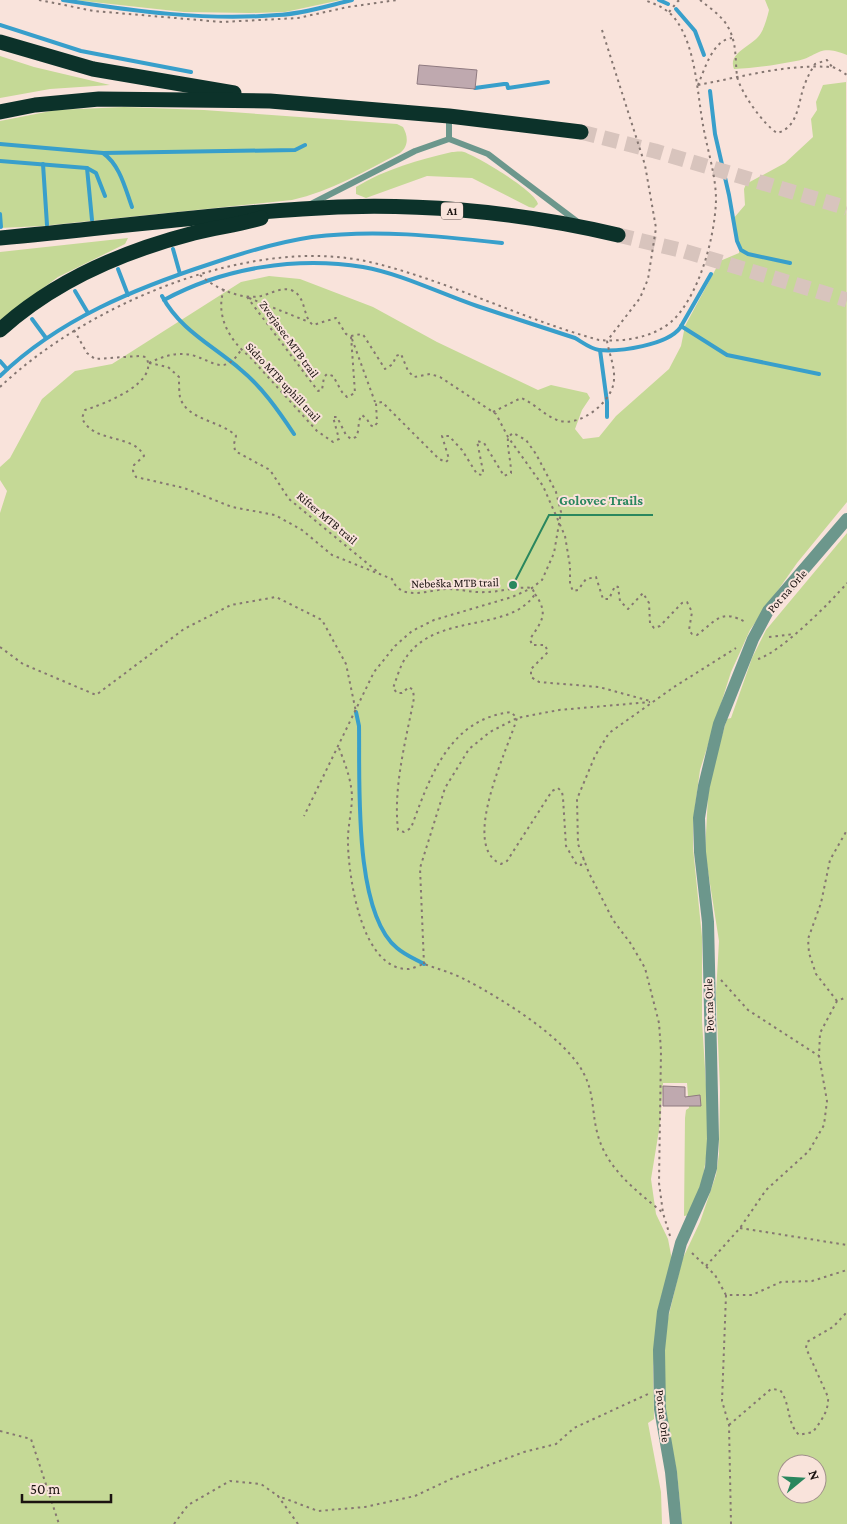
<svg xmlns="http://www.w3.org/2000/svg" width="847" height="1524" font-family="'Crimson Pro',serif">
  <rect width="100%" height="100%" fill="#f9e3db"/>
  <g fill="#c5d996" fill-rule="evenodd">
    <path d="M74 0H341L285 12 250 13 184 12Z"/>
    <path d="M765 0H847V55C817 43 819 57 796 61 776 65 755 68 734 69 727 52 754 46 761 33 765 26 767 18 769 10Z"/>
    <path d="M0 56 34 67 110 85 50 89 0 98Z"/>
    <path d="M846 82 847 502 797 563 750 630 731 672 700 770 693 822V848L702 937V1021L708 1117 707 1152 701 1189 689 1215 684 1216 685 1118 686 1110 689 1108 687 1083H663L660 1124 651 1179 656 1214 668 1239 672 1260 660 1301 653 1366 654 1419 648 1423 661 1492 662 1524H0V513L7 491 0 480V467L10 458 42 399 75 371 112 364 241 282 269 276 300 279 373 307 437 342 538 390 551 385 587 393 590 398 582 410 575 429 583 439 599 437 616 416 669 369 681 346 685 326 720 261 739 253 740 247 733 219 745 205 744 189 746 184 785 163 813 137 811 119 817 110 816 102 823 85Z"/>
    <path d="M124 107 204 110 397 124 403 127C408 136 409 146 400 153 365 171 331 191 292 200L42 226 0 228V121L56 110Z"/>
    <path d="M452 152C455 152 460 151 464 152 478 157 536 191 538 204L534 208 529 207 472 178 427 176 366 198 356 194V187C385 169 419 160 452 152Z"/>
    <path d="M128 238 125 244 58 277 0 320V252Z"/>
    <path d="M847 533V1524H682L677 1473 665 1412V1331L682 1260 700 1222 716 1175 719 1154 720 1090 716 993 719 941 705 852 708 796 713 765 727 719 731 718 752 658 766 630ZM787 1464H817V1494H787Z"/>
  </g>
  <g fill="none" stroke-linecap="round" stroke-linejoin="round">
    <g stroke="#389fcb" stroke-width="4">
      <path d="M63 0C133 11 206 21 277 15 302 14 327 6 352 0"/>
      <path d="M659 0 668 4"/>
      <path d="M676 9 695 31 704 55"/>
      <path d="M0 25 81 51 191 72"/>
      <path d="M475 88 504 84H507L508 88 548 82"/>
      <path d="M710 91 715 134 729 195 737 241 741 250 748 254 790 263"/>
      <path d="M0 144 103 153 295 150 305 145"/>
      <path d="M103 153C120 165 125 188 132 207"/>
      <path d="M0 161 87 168 96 173 105 196"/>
      <path d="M43 164 47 225"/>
      <path d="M87 168 92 220"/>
      <path d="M0 214 1 227"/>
      <path d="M173 249 180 274"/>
      <path d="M118 269 128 295"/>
      <path d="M75 291 88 313"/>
      <path d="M162 296C180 330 212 345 240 369 262 387 278 410 294 434"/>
      <path d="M164 300C223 268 296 256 363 267 402 274 439 293 477 306 510 317 542 327 575 338 582 342 591 349 599 350 620 352 667 345 680 328L711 274"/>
      <path d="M32 319 46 338"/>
      <path d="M681 326 727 355 819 374"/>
      <path d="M600 350 607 402V417"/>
      <path d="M0 361 7 369"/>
      <path d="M0 376C59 319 136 288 213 263 245 252 279 242 312 237 375 229 439 236 502 243"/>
      <path d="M356 712 359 726C360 780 353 912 397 948 405 955 415 959 424 964"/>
    </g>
  </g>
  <g fill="#bfa9af" stroke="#8f7a80">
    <path d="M419 65 477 70 475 89 417 84Z"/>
    <path d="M663 1086 685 1087V1097L700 1095 701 1106H663Z"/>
  </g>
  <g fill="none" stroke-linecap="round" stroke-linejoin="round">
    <g stroke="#d8c4bd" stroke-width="15" stroke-dasharray="15 8" stroke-linecap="butt">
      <path d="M581 132 655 151 847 208"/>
      <path d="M618 235 684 251 847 300"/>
    </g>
    <g stroke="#857671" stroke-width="2" stroke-dasharray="2.5 4" stroke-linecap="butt">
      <path d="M39 0 94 11 222 22 298 18 348 7 397 0"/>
      <path d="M700 0C710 8 722 16 728 27 737 43 735 59 737 76 740 92 764 125 777 133 797 128 798 106 803 89 806 80 810 72 815 64L827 60 832 67"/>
      <path d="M669 12 678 1 683 0"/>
      <path d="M602 30 645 165 656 228 648 279 640 298 607 341"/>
      <path d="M698 85C741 77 786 64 830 67 836 67 842 72 847 75"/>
      <path d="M698 85C705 68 713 40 732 38"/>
      <path d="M200 275C215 288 240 300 261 296 270 294 281 287 291 290 307 296 302 317 313 325L336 318 346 334 351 336 362 334 364 336 385 369 393 364 396 356 401 354 408 371 414 377 430 374 440 377 496 414 508 437 543 486 565 536 570 566V584L573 591 578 590 586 579 596 577 603 599H609L615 586 618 587 620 601 628 609 643 593 649 603 650 623 654 628 660 626 682 603 687 602 692 612 689 630 692 634 697 635C717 620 721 608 747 623"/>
      <path d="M224 289C215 315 229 340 249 356L317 431 333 442 339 439 333 417H337L346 435 351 439 356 437C360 430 357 421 362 415L367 419 370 425 374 427 377 423 376 403 382 402 439 459 446 462 449 459 442 436H449L462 450 477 474 482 475 483 471 477 441 484 443 504 476 511 473C511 460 507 449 508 437L513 433 526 440 536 454 556 492 561 512 554 553 542 580 532 588 512 597 434 620 412 631 395 646 374 672 304 816"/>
      <path d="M247 297 318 391 322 390 324 377 327 374 333 376 342 392 347 397 355 393 351 336"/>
      <path d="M249 298 309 322"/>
      <path d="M74 330 87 353 95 359 139 356 146 357C160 383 104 404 85 410L82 418C93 444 133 433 144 456L134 465 133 471 136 477 184 488 232 507 275 515 302 530 332 555 392 579C401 602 428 590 447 589 460 589 473 593 486 592 501 592 517 586 532 588L535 594C510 633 439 612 407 656 400 665 397 678 393 688L397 693H402L409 687 413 690 414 698C406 740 393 787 398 830L404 832 411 828C430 777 449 719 511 712L517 718C509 747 459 846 501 864L507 861 552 791 558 788 562 792 563 798 566 846 577 865H581L584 859"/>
      <path d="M352 339 375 402"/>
      <path d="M149 363 168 367 179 377C179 384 179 391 180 397 186 420 222 421 236 436L234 444 235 451 270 470 289 499 379 573"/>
      <path d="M149 363C163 356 179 351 195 356 216 363 225 375 241 350"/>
      <path d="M0 387C87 304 254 233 374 263 451 282 522 319 599 340 623 342 652 338 671 322 699 297 715 237 716 200 716 175 707 149 703 125 697 92 696 48 676 20 668 9 656 4 644 0"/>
      <path d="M493 412 521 398C534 403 544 415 557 420 579 429 614 401 614 379 615 367 609 353 607 341"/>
      <path d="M535 594C549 614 542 621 530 639L532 645H545L548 652 531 669V677L539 682 599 687 650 701"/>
      <path d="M769 637 794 634"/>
      <path d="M0 647 23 664 96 695 184 629 231 605 276 597 322 620 346 664 356 712"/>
      <path d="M758 659C781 652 830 603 847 583"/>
      <path d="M339 748C345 764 351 778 352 796 352 812 347 829 348 845 349 879 362 971 409 969 414 968 420 965 424 964 438 969 453 973 466 980 502 999 566 1038 584 1074 594 1093 592 1112 597 1132 606 1169 636 1190 663 1213"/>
      <path d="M424 964 420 868 445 788 469 749 490 732 517 718 559 710 650 702"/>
      <path d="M721 980 748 1010 819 1056"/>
      <path d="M837 1001 816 974 809 953 808 939 821 903 830 860 847 830"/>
      <path d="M740 1228 847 1245"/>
      <path d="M670 1236 663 1213 659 1183 661 1051 659 1023 645 968 631 944 613 920 589 873 578 844 577 799 595 756 609 733 674 687 736 648"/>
      <path d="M692 1253 715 1275 726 1295H752L781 1282 812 1281 847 1270"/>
      <path d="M706 1266 740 1228 766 1190 809 1151 824 1125 827 1101 819 1056 820 1033 837 1001 847 997"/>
      <path d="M726 1295 722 1401 729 1425 731 1524"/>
      <path d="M729 1425 771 1389 780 1390C791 1404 786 1422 799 1435L813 1432C821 1421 829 1411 828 1397L806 1348 807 1342 833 1327 847 1312"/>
      <path d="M0 1431 31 1439 59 1524"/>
      <path d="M174 1524 188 1505 230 1481 261 1484 278 1496"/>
      <path d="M298 1524 278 1496 318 1511 365 1507 415 1496 451 1479 524 1452 556 1444 574 1428 648 1394"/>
    </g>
    <g stroke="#6c978c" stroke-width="6">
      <path d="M449 139V116"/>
      <path d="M309 205 415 151 449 139 488 154 579 223"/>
    </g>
    <path stroke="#6c978c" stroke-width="12" d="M676 1524 671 1472 660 1409 659 1350 663 1312 681 1243 705 1189 711 1168 713 1139 708 922 700 852 699 818 704 786 719 724 753 639 768 611 847 519"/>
    <g stroke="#0c322a" stroke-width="15">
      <path d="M0 42 93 69 234 93"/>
      <path d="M0 112 35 105 99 99 270 101 449 116 581 132"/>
      <path d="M0 238C101 229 201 215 302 209 406 201 517 211 618 235"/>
      <path d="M0 330C54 281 124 251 194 233 216 227 239 225 261 218"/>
    </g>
  </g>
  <g text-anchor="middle" stroke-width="4" stroke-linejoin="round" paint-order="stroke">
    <rect fill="#f9e3db" stroke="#5e514e" stroke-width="1" x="441" y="202.5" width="22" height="17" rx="4"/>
    <g font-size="11" font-weight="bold" fill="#1b1311">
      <text x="452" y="215">A1</text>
    </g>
    <g font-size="12" fill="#1b1311" stroke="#f9e3db">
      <text transform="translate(289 339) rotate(54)" y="4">Zverjasec MTB trail</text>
      <text transform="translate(283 382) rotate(47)" y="4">Sidro MTB uphill trail</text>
      <text transform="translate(327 518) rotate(40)" y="4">Rifter MTB trail</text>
      <text transform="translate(455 583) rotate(-1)" y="4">Nebeška MTB trail</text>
      <text transform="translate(787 591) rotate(-49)" y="4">Pot na Orle</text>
      <text transform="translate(709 1005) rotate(-92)" y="4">Pot na Orle</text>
      <text transform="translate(663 1416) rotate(83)" y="4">Pot na Orle</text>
    </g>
  </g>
  <path fill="none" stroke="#2a875e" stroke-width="2" d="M513 585L549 515H653"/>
  <circle fill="#2a875e" stroke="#f9e3db" stroke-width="2" cx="513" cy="585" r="5"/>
  <g font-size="14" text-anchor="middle" font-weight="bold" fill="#2a875e" stroke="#f9e3db" stroke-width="4" stroke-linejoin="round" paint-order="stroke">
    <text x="601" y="505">Golovec Trails</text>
  </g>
  <g transform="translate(802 1479) rotate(72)"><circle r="24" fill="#f9e3db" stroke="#a0908a"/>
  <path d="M0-4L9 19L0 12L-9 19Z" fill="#2a875e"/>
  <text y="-8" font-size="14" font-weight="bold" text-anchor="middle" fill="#1b1311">N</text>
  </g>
  <path d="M22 1494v8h89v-8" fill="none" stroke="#1b1311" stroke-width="2.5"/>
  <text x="30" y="1494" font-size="15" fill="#1b1311" stroke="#f9e3db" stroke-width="4" paint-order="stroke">50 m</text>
</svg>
